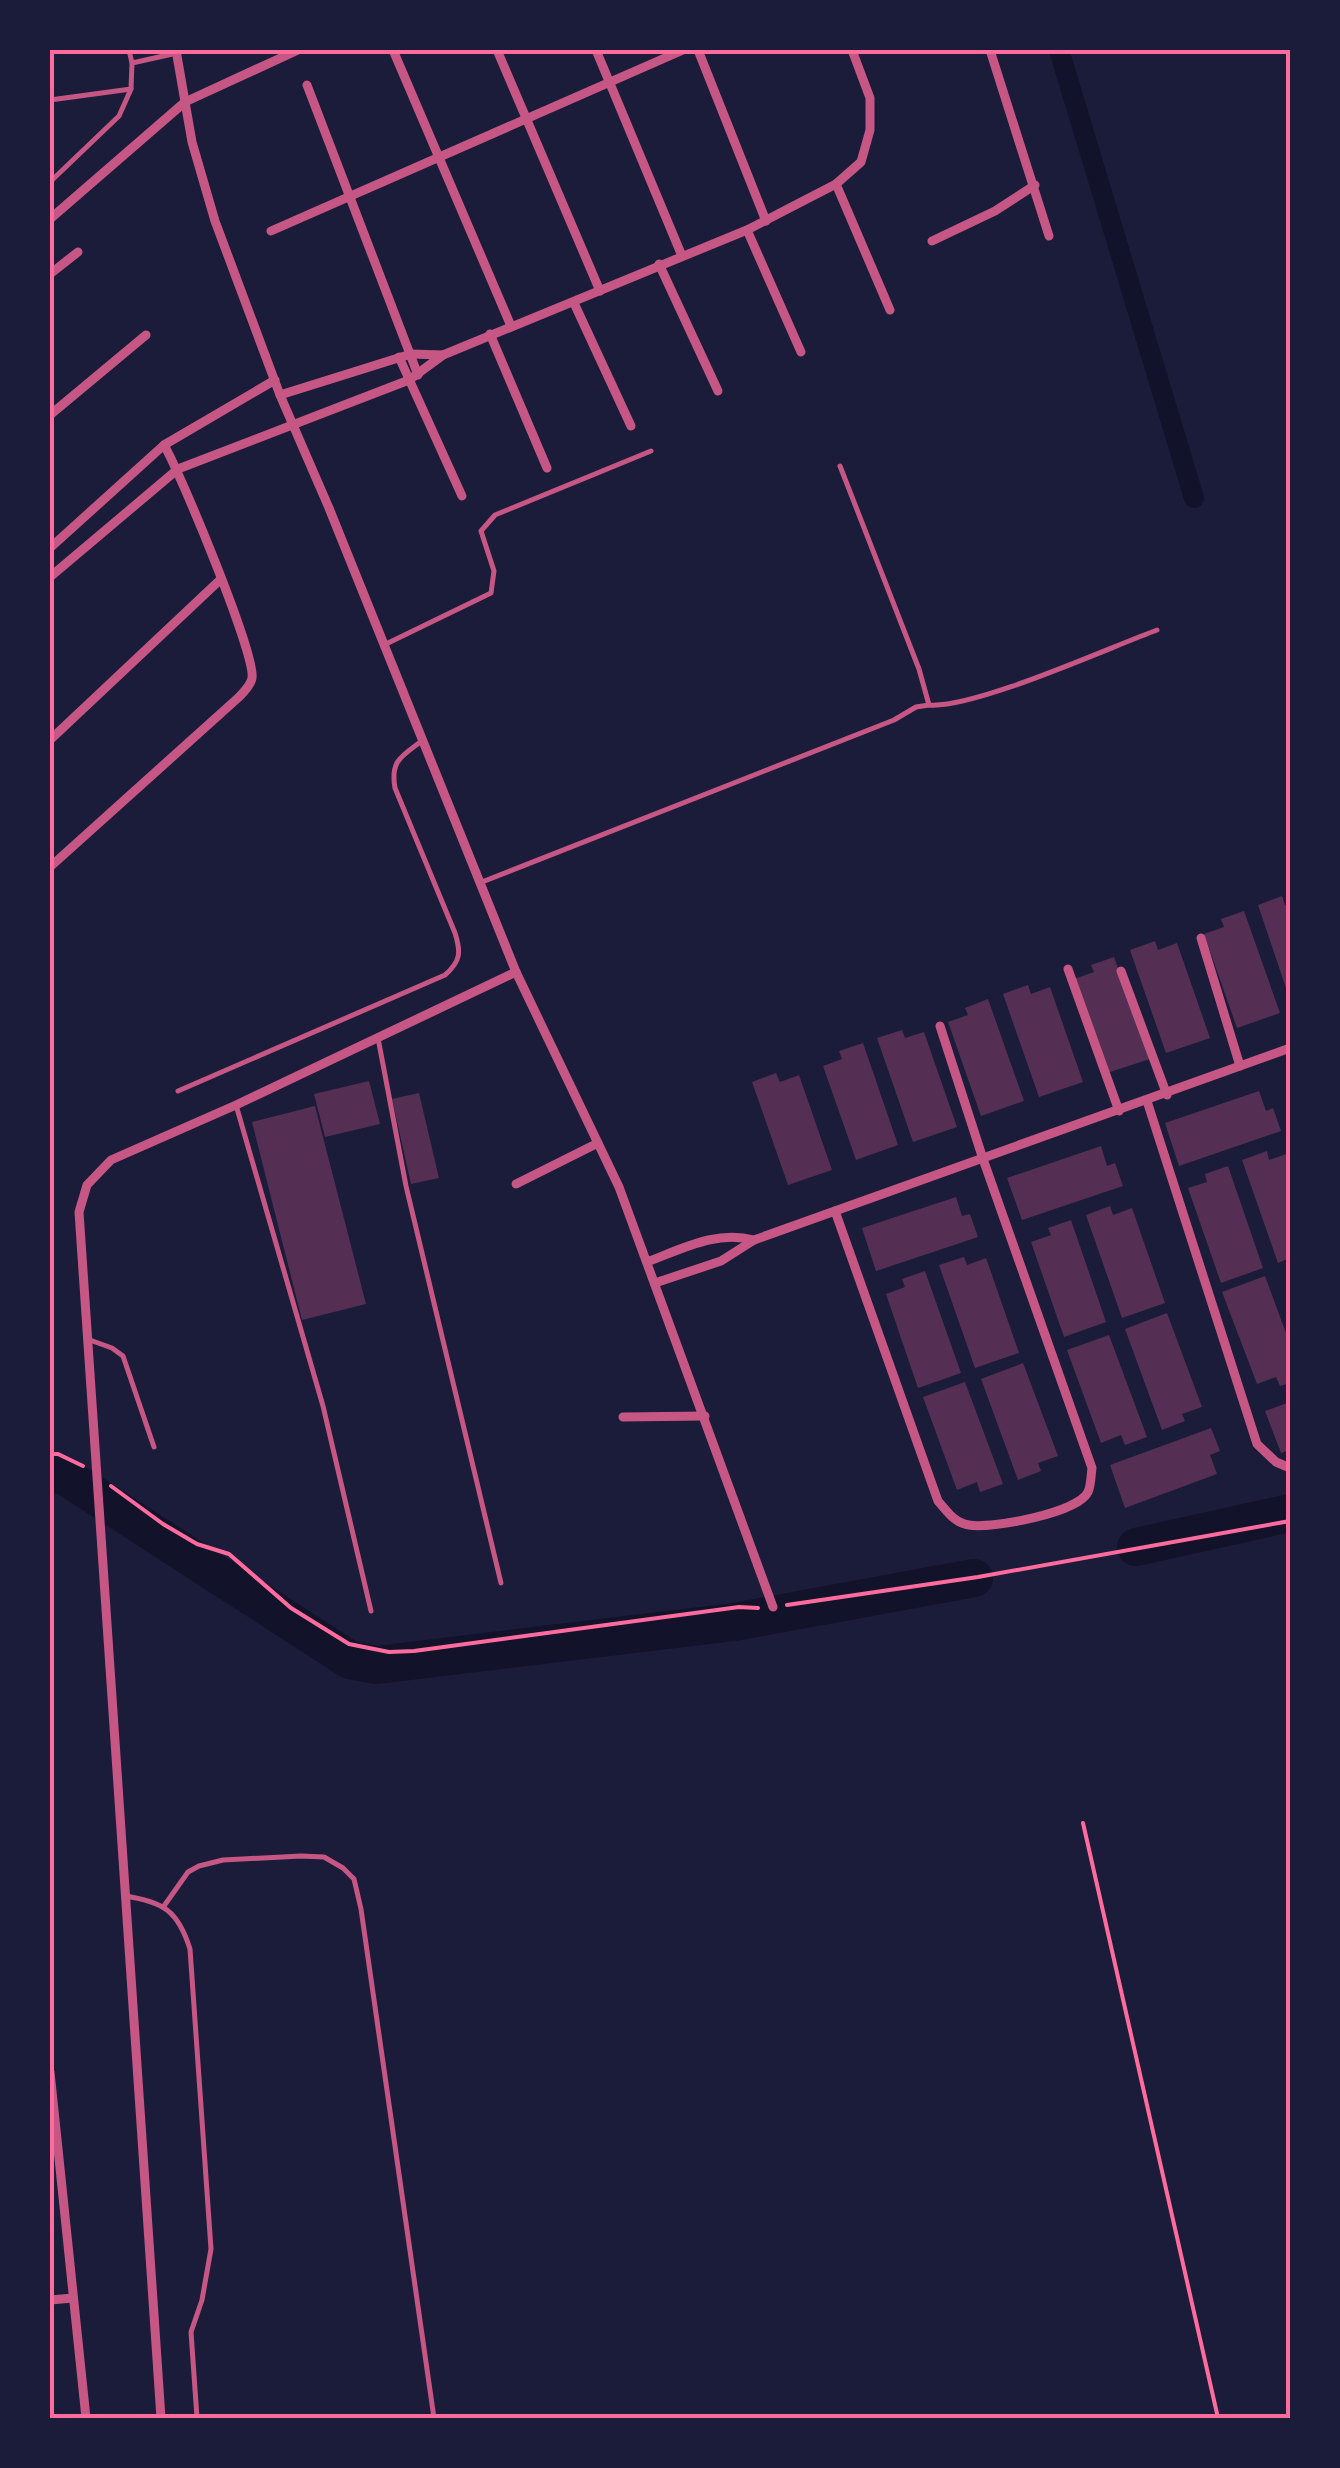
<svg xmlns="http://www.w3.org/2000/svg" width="1340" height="2468" font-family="Raleway,sans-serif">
  <rect width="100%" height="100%" fill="#1b1b3a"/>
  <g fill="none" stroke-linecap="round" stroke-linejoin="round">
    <path stroke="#12122b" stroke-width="20" d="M1059 50 1194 498"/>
    <g stroke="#12122b" stroke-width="38">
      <path d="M50 1473 65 1476 350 1660 377 1665 734 1622 974 1578"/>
      <path d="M1136 1547 1290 1513"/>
    </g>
  </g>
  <g fill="#542f53">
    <path d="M1282 896 1285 905 1290 903 1289 997 1258 905Z"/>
    <path d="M1244 911 1280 1013 1237 1028 1204 934 1224 927 1221 919Z"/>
    <path d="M1155 941 1158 950 1177 943 1210 1038 1166 1053 1130 950Z"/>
    <path d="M1114 957 1150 1059 1107 1073 1074 979 1094 972 1091 965Z"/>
    <path d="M1028 985 1031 994 1050 987 1083 1082 1039 1097 1003 994Z"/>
    <path d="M988 999 1024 1101 981 1116 948 1022 968 1015 965 1008Z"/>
    <path d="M902 1030 905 1038 924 1032 957 1127 913 1142 877 1038Z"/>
    <path d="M863 1043 898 1145 856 1160 823 1066 842 1059 839 1051Z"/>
    <path d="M776 1073 780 1082 799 1075 832 1170 788 1185 752 1082Z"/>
    <path d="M369 1081 380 1124 325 1137 314 1094Z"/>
    <path d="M1259 1091 1266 1111 1273 1108 1281 1131 1179 1166 1165 1123Z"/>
    <path d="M419 1093 439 1178 411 1184 392 1099Z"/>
    <path d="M315 1106 366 1304 302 1320 252 1122Z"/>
    <path d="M1101 1146 1107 1166 1115 1163 1123 1186 1022 1220 1007 1178Z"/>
    <path d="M1267 1151 1269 1160 1289 1153 1290 1156V1258L1278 1263 1242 1160Z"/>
    <path d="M1228 1166 1263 1268 1221 1283 1188 1188 1207 1182 1205 1174Z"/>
    <path d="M956 1197 962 1216 970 1214 978 1237 876 1271 862 1228Z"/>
    <path d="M1110 1206 1113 1215 1132 1208 1165 1303 1122 1318 1086 1215Z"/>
    <path d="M1071 1220 1106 1322 1064 1337 1031 1242 1051 1235 1048 1228Z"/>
    <path d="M964 1257 967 1265 986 1258 1019 1353 975 1368 939 1265Z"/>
    <path d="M925 1271 961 1373 918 1388 886 1294 905 1287 902 1279Z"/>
    <path d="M1265 1276 1290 1344V1383L1280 1386 1276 1377 1257 1384 1222 1292Z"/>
    <path d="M1167 1313 1202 1407 1182 1414 1185 1421 1162 1430 1125 1329Z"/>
    <path d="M1109 1335 1147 1437 1125 1445 1121 1435 1101 1443 1067 1350Z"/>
    <path d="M1023 1363 1058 1456 1038 1463 1041 1471 1018 1480 981 1379Z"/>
    <path d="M965 1382 1003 1484 980 1492 977 1482 957 1490 923 1397Z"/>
    <path d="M1290 1402V1450L1281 1453 1265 1411Z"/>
    <path d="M1211 1428 1220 1451 1210 1455 1217 1474 1125 1508 1110 1465Z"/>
  </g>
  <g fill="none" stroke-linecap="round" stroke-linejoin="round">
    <g stroke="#ff6b9d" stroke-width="4">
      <path d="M50 1454H58L83 1466"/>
      <path d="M111 1486 163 1524 197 1544 229 1554 291 1608 349 1644 389 1652 414 1651 739 1607 758 1608"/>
      <path d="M787 1605 978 1577 1290 1521"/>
      <path d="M1083 1823 1218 2418"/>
    </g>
    <g stroke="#c65784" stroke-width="5">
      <path d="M129 50 132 63 177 53"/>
      <path d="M50 100 131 89 132 63"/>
      <path d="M50 182 119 116 131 89"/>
      <path d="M386 644 491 593 494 571 481 531 495 515 651 451"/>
      <path d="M929 705C974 709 1108 648 1157 630"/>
      <path d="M482 882 894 720 916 707 929 705 919 669 840 466"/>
      <path d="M378 1038 406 1186 501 1583"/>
      <path d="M178 1091 445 975C461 961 461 952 455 933L395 788C390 760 402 756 423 740"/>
      <path d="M236 1105 323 1406 371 1611"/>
      <path d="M87 1339 112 1348 123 1356 154 1447"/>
      <path d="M125 1896C164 1902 178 1911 190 1949L211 2249 202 2300 191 2332 197 2418"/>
      <path d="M164 1906 188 1872 199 1866 223 1860 301 1856 324 1857 343 1868 354 1879 361 1909 434 2418"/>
    </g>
    <g stroke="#c65784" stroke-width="9">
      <path d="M393 50 511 326"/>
      <path d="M497 50 600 291"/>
      <path d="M596 50 682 256"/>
      <path d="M698 50 766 221"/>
      <path d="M990 50 1049 236"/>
      <path d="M307 85 418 375"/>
      <path d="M836 184 890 310"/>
      <path d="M50 219 185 102 298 50"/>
      <path d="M747 230 801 352"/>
      <path d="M271 231 683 50"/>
      <path d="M932 241 995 211 1035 185"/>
      <path d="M659 264 718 391"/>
      <path d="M50 274 78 252"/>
      <path d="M574 303 631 426"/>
      <path d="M490 334 547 468"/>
      <path d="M399 357 462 496"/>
      <path d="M280 395 411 354 443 355"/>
      <path d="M50 415 146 335"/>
      <path d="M50 548 164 445 275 380"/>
      <path d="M50 577 178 469 409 380 443 355 747 230 836 184 861 162 870 130V98L852 50"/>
      <path d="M50 740 221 579"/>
      <path d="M50 867 239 697C244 692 251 685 252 678 256 655 180 472 164 445"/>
      <path d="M1201 938 1240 1066"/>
      <path d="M1068 969 1119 1111"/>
      <path d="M1121 971 1167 1095"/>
      <path d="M516 972 619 1187 773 1607"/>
      <path d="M1147 1101 1257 1444 1276 1462 1290 1468"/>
      <path d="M516 1184 598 1143"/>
      <path d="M835 1211 938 1501C947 1511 954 1523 969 1525 991 1529 1078 1513 1088 1492 1091 1486 1091 1475 1092 1468L983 1159 940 1026"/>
      <path d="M647 1262C682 1249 716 1230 754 1240"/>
      <path d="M655 1283 721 1261 754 1240 1290 1048"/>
      <path d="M623 1417 705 1416"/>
      <path d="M50 2072 86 2418"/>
      <path d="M50 2300 73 2298"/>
      <path d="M161 2418 79 1212 87 1185 111 1160 236 1105 516 972 329 508 280 395 215 221 192 142 176 50"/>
    </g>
  </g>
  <rect width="1340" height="2468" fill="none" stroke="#1b1b3a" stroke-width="105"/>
  <rect x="52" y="52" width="1236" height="2364" fill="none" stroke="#ff6b9d" stroke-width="4"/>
</svg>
